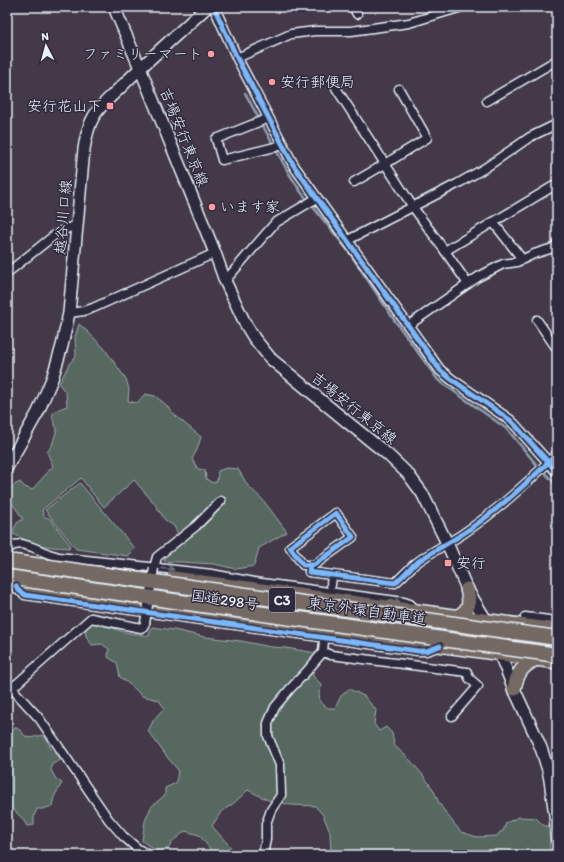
<svg xmlns="http://www.w3.org/2000/svg" width="564" height="862" font-family="Itim,'Klee One',sans-serif">
  <rect width="100%" height="100%" fill="#433948"/>
  <filter id="ink" filterUnits="userSpaceOnUse"><feTurbulence type="fractalNoise" baseFrequency=".025" numOctaves="2"/><feDisplacementMap in="SourceGraphic" scale="8" xChannelSelector="R" yChannelSelector="G"/><feConvolveMatrix kernelMatrix="1 2 1 2 8 2 1 2 1" color-interpolation-filters="sRGB"/></filter>
  <g filter="url(#ink)">
    <g fill="#566861" stroke="#9facac">
      <path d="M79 324 87 331 104 348 126 379 129 389 128 401 137 403 145 394 155 396 164 403 177 417 201 437 197 450 192 459 198 469 205 470 206 479 213 483 217 481 218 471 226 468 238 469 248 486 263 500 287 532 259 548 254 566 236 569 214 564 164 561 167 552 182 543 174 526 165 520 154 503 134 480 104 507 93 494 81 478 42 510 44 516 50 519 70 545 69 548C45 547 32 545 12 533L17 523 23 519 7 496 9 488 20 482 25 487 32 490 53 466 47 452 52 445 57 429C49 413 51 412 67 406L66 393 59 384 69 364 76 356 75 337Z"/>
      <path d="M80 483 135 549 128 556 76 549 45 510Z"/>
      <path d="M92 621 124 632 149 636 152 627 174 630 205 637 241 641 271 647 286 648 316 653 312 660 313 676 322 685 319 693 320 702 328 708H335L341 696 349 689 364 696 376 710 374 724 379 731 386 727 392 733 394 745 410 760 422 774 433 789 439 803 448 816 461 832 477 837 497 836 500 832 503 831 506 823 519 817 536 818 541 823 545 826H549L550 855H331L330 832 323 815 315 806 291 805 268 800 248 790 234 803 221 812 212 826 227 843 234 852 232 855H215L199 835 185 831 173 841 168 849 156 851 142 841 145 821 151 807 165 795V788L176 783 178 770 167 757 148 731 154 719 164 708 159 700 142 696 134 688 120 677 117 663 108 657 109 649 102 644 92 645 86 636 85 628Z"/>
      <path d="M15 727 21 731 25 736 30 738 43 735C47 740 49 745 52 750 56 754 59 755 61 760L52 764 51 770 56 779 62 783 54 797 52 806 43 809H37L34 816V825L27 826 22 818 7 804V740H8Z"/>
    </g>
    <g fill="none" stroke-linecap="round" stroke-linejoin="round">
      <g stroke="#8f9eaf" stroke-width="2.5">
        <path d="M245 93 288 172 301 192 349 252 395 321 438 380 507 429 536 464"/>
        <path d="M546 474 557 486"/>
      </g>
      <defs>
        <g id="minor">
          <path d="M353 7 357 14"/>
          <path d="M237 58 291 34 315 31H351L409 23 462 7"/>
          <path d="M336 88 413 207 445 251"/>
          <path d="M487 101 557 60"/>
          <path d="M269 118 216 139 222 160 283 145"/>
          <path d="M354 182 385 164 427 138 399 89"/>
          <path d="M493 222 522 259"/>
          <path d="M348 240 457 184 485 168 530 137 557 124"/>
          <path d="M7 273 56 234 66 229 77 225"/>
          <path d="M225 281 275 223 317 198"/>
          <path d="M468 284 445 251 557 184"/>
          <path d="M69 313 84 311 93 308 215 253"/>
          <path d="M537 320 557 349"/>
          <path d="M409 325 478 277 503 264 517 262 534 254 553 248 557 244"/>
          <path d="M7 549 14 545 22 544 32 547 49 554 59 557 212 574 254 582 404 602 410 604 415 609"/>
          <path d="M310 565H314L353 537 336 513 290 547 303 565H310L309 572 395 583C402 577 408 570 415 564 430 552 448 544 464 533 498 510 528 482 557 454"/>
          <path d="M154 568 157 557 196 526 221 501"/>
          <path d="M331 585 332 575"/>
          <path d="M16 586 18 590 25 595 418 651H426L438 647"/>
          <path d="M525 617 557 621"/>
          <path d="M324 640 323 652 331 655 467 672 469 678 478 686 452 716"/>
          <path d="M7 683 39 718 109 820 123 836 138 849 149 855"/>
          <path d="M12 688 91 618 141 628 143 627 145 623"/>
          <path d="M550 780 557 771"/>
          <path d="M263 855 266 839V824L271 810 281 795 280 765 268 736V723L275 707 290 689 307 671 323 652"/>
        </g>
        <path id="tertiary" d="M214 7 237 58 294 166 440 370 451 379 510 420 515 425 557 472"/>
        <g id="secondary">
          <path d="M114 7 140 68 215 253 225 281 246 325 254 338 271 359 346 421 387 454 408 474 422 493 447 543 467 589 486 620 514 689 534 732 541 748 548 770 550 780 555 815 557 840"/>
          <path d="M7 467 38 412 52 379 62 346 69 313 84 149C86 137 88 126 94 116 101 104 113 95 123 85 150 58 179 33 207 7"/>
        </g>
        <g id="trunk">
          <path d="M173 578 557 630"/>
          <path d="M7 584 557 662"/>
          <path d="M458 616C471 609 470 602 467 589"/>
          <path d="M514 689C517 674 522 665 537 659"/>
        </g>
      </defs>
      <use href="#minor" stroke="#e8f1f8" stroke-width="11"/>
      <use href="#tertiary" stroke="#e8f1f8" stroke-width="12"/>
      <use href="#secondary" stroke="#e8f1f8" stroke-width="14"/>
      <use href="#trunk" stroke="#e8f1f8" stroke-width="16"/>
      <use href="#minor" stroke="#2f2a3d" stroke-width="8"/>
      <use href="#tertiary" stroke="#2f2a3d" stroke-width="9"/>
      <use href="#secondary" stroke="#2f2a3d" stroke-width="11"/>
      <use href="#trunk" stroke="#756964" stroke-width="13"/>
      <defs>
        <path id="minor-bridge" d="M145 623 154 568"/>
        <g id="motorway-bridge">
          <path d="M7 561 267 598 557 638"/>
          <path d="M7 577 285 617 557 655"/>
        </g>
      </defs>
      <use href="#minor-bridge" stroke="#e8f1f8" stroke-width="11" stroke-linecap="butt"/>
      <use href="#motorway-bridge" stroke="#e8f1f8" stroke-width="17" stroke-linecap="butt"/>
      <use href="#minor-bridge" stroke="#2f2a3d" stroke-width="8"/>
      <use href="#motorway-bridge" stroke="#756964" stroke-width="14"/>
      <defs>
        <g id="cycleway">
          <path d="M214 7 237 58 294 166 440 370 451 379 510 420 515 425 557 472"/>
          <path d="M310 565H314L353 537 336 513 290 547 303 565H310L309 572 395 583C402 577 408 570 415 564 430 552 448 544 464 533 498 510 528 482 557 454"/>
          <path d="M16 586 18 590 25 595 418 651H426L440 646"/>
        </g>
      </defs>
      <use href="#cycleway" stroke="#2f2a3d" stroke-width="8"/>
      <use href="#cycleway" stroke="#7ab7fb" stroke-width="5"/>
    </g>
    <defs><path id="oneway-shaft" d="M-6 0H5M1.5-3L5.5 0L1.5 3" fill="none" stroke-width="1.6" stroke-linecap="round" stroke-linejoin="round"/></defs>
    <g stroke="#70707e">
      <use href="#oneway-shaft" transform="translate(168 569) rotate(6)"/>
      <use href="#oneway-shaft" transform="translate(394 601) rotate(7)"/>
    </g>
  </g>
  <g fill="#ff9aa2" stroke="#2f2a3d" stroke-width="1.5">
    <circle cx="211" cy="54" r="4"/>
    <circle cx="272" cy="82" r="4"/>
    <rect x="106" y="102" width="8" height="8" rx="2"/>
    <circle cx="212" cy="207" r="4"/>
    <rect x="444" y="559" width="8" height="8" rx="2"/>
  </g>
  <g text-anchor="middle" stroke-width="3" stroke-linejoin="round" paint-order="stroke">
    <rect fill="#2f2a3d" stroke="#b0b5c0" stroke-width="1" x="269" y="588" width="26" height="24" rx="3"/>
    <g font-size="14" font-weight="bold" fill="#e8f1f8">
      <text x="282" y="605">C3</text>
    </g>
    <g font-size="15" fill="#e8f1f8" stroke="#2f2a3d" text-anchor="start">
      <text x="203" y="59" text-anchor="end">ファミリーマート</text>
      <text x="280" y="87">安行郵便局</text>
      <text x="102" y="111" text-anchor="end">安行花山下</text>
      <text x="220" y="212">います家</text>
      <text x="456" y="568">安行</text>
    </g>
    <g font-size="15" fill="#e8f1f8" stroke="#2f2a3d">
      <text transform="translate(184 137) rotate(68)" y="5">吉場安行東京線</text>
      <text transform="translate(63 217) rotate(-85)" y="5">越谷川口線</text>
      <text transform="translate(354 408) rotate(39)" y="5">吉場安行東京線</text>
      <text transform="translate(225 600) rotate(8)" y="5">国道298号</text>
      <text transform="translate(367 611) rotate(8)" y="5">東京外環自動車道</text>
    </g>
  </g>
  <rect width="564" height="862" fill="none" stroke="#2f2a3d" stroke-width="24"/>
  <rect x="12" y="12" width="540" height="838" fill="none" stroke="#e8f1f8" stroke-width="1.5" filter="url(#ink)"/>
  <g transform="translate(46 46) rotate(354)" stroke="#2f2a3d" stroke-width="3" paint-order="stroke">
  <path d="M0-3L7 15L0 10L-7 15Z" fill="#e8f1f8"/>
  <text y="-6" font-size="11" font-weight="bold" text-anchor="middle" fill="#e8f1f8">N</text>
  </g>
</svg>
